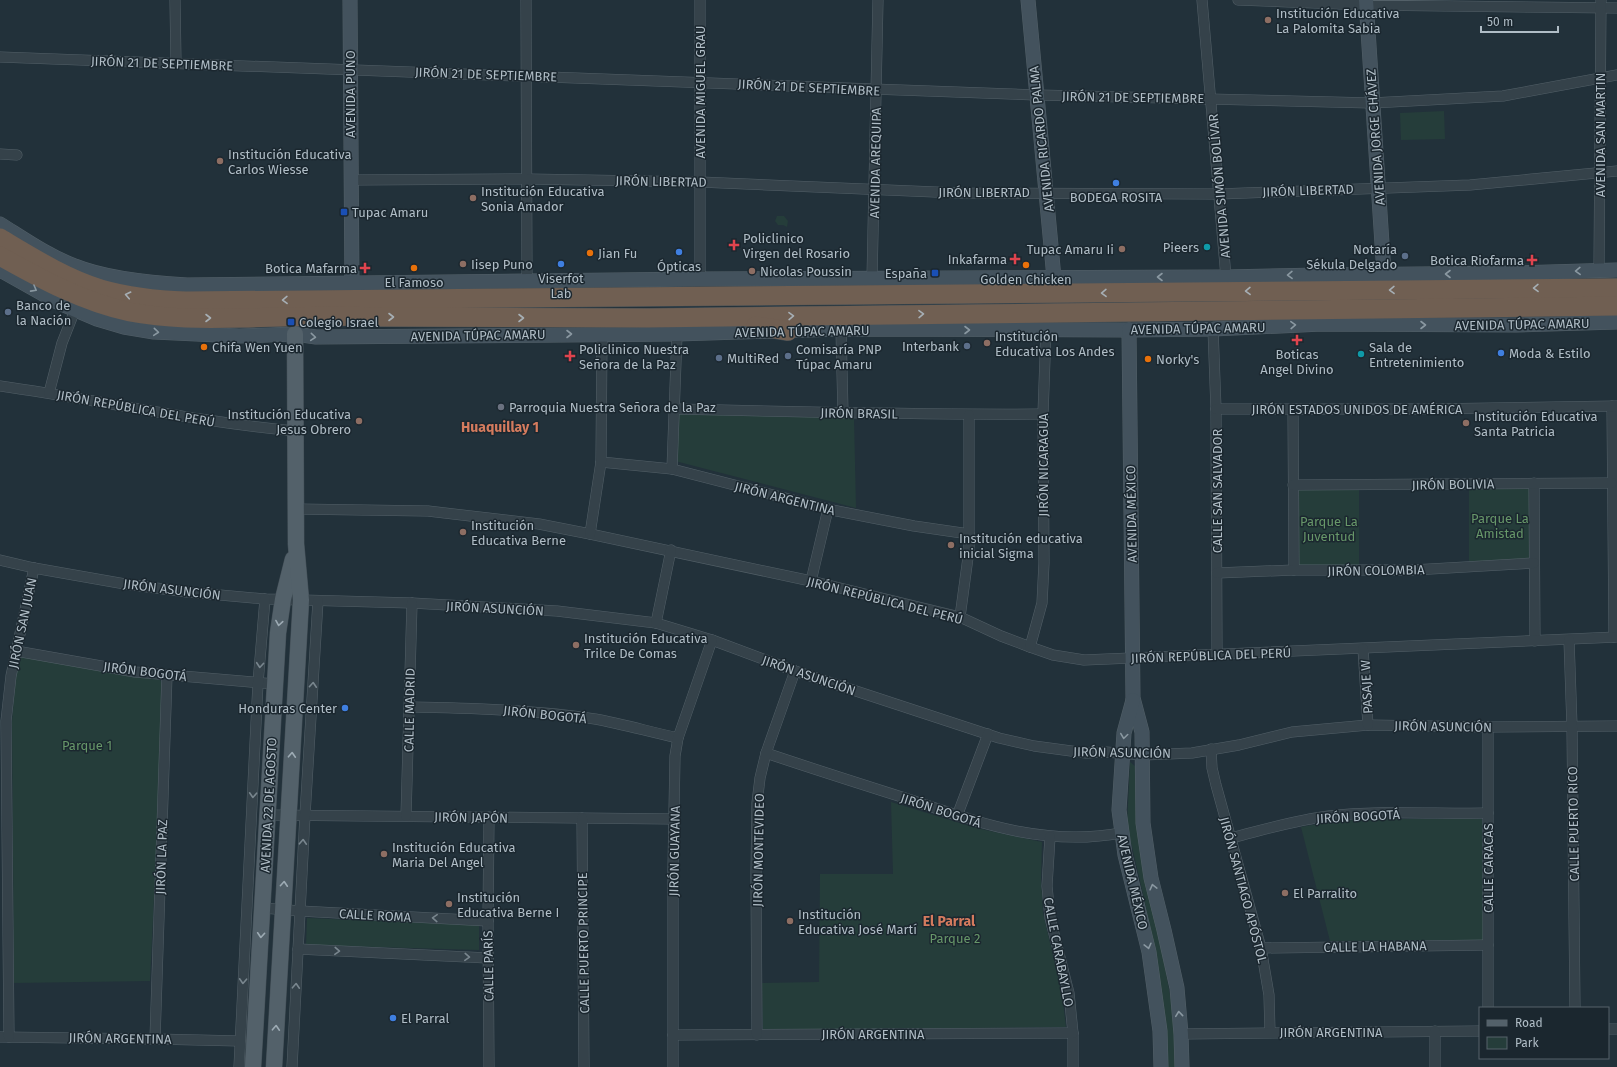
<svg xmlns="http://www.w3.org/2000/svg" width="1617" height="1067" font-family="'Fira Sans',sans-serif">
  <rect width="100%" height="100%" fill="#22313a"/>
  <g fill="#253d3a">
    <path d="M1444 111 1445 139 1401 140 1400 113Z"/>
    <path d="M777 216H784L788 221 787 227 783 225H778L775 221Z"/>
    <path d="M679 414 854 418 856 508 675 461Z"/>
    <path d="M1531 488V559L1469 563V489Z"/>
    <path d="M1298 490H1359V568L1299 567Z"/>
    <path d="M22 657 160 680 164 686 150 981 14 983 12 722 17 661Z"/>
    <path d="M1130 762 1136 767 1159 934 1176 1028V1067H1166L1159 977 1144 898 1127 825Z"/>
    <path d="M891 802 976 828 1042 842 1041 880 1043 913 1062 994 1066 1027 763 1030 762 983 819 982 820 874H893Z"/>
    <path d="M1367 819H1482L1483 940 1330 941 1301 827 1329 822Z"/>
    <path d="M307 918 479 925V950L306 945Z"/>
  </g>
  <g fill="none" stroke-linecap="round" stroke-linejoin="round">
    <defs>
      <g id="street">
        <path d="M175 0 176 63"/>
        <path d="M526 0 527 281"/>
        <path d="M700 0V279"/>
        <path d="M1202 0 1226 277"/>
        <path d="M1238 0 1366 5 1617 8"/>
        <path d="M0 57 1037 95 1372 103 1503 96 1617 75"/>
        <path d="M0 154 17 155"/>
        <path d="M351 180 527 179 700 182 959 193 1219 194 1470 185 1617 171"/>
        <path d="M1599 270 1601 0"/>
        <path d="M872 279 878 0"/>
        <path d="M841 329 843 413"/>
        <path d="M1213 329 1216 409 1217 654"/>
        <path d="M0 386C99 400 196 422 296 431"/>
        <path d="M49 393 62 343 75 310"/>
        <path d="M1612 406 1614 637"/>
        <path d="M675 409C798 412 921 415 1043 414"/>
        <path d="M1216 409H1429L1617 406"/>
        <path d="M1293 409 1294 570"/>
        <path d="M601 462 672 469 832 510 914 526 969 534"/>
        <path d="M672 469 677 334"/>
        <path d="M1534 483 1535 641"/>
        <path d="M1293 485 1612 483"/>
        <path d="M296 509 428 511 539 524 590 534 811 581 960 617 1001 636 1030 647 1053 655 1084 660 1617 637"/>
        <path d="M590 534 601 462 602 334"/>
        <path d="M0 560 34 568 125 584 187 592 265 599 412 603 557 611 656 623 712 640 795 671 999 738 1034 746 1086 753 1106 752 1143 755 1192 753 1239 745 1292 732 1368 725 1488 727 1617 726"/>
        <path d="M1217 573 1294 570H1413L1534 563"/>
        <path d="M811 581 828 509"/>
        <path d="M960 617 969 550V415"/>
        <path d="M656 623 671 550"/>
        <path d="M1569 640 1572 726 1575 1008"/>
        <path d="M1030 647 1042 603 1044 563 1043 414 1046 330"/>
        <path d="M1363 649 1368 725"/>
        <path d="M16 651 135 672 275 684"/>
        <path d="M409 707C471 708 533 710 595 719 623 724 650 732 678 738"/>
        <path d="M1211 749 1212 768 1216 785 1261 948 1269 995 1270 1032"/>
        <path d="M766 753C813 769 861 784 908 799 980 823 1044 847 1121 833"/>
        <path d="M267 815 674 819"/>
        <path d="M406 816 412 603"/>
        <path d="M957 816 988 734"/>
        <path d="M489 817 488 921 489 1067"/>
        <path d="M582 818 584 1067"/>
        <path d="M1050 837 1047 886 1050 918 1069 993 1073 1033V1067"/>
        <path d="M1231 838C1263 830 1295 820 1329 816 1381 810 1436 814 1488 813"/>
        <path d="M263 908 300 911 488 921"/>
        <path d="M1261 948 1488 945"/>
        <path d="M298 949 488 958"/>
        <path d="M1488 1008V727"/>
        <path d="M1608 1029H1617"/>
        <path d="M1181 1034 1480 1031"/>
        <path d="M673 1035 1073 1033"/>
        <path d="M757 1035 756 876 757 803 760 778 766 753 795 671"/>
        <path d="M0 1037 155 1039 240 1041"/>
        <path d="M9 1037 6 721 11 676 34 568"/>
        <path d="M155 1039 167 675"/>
        <path d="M239 1067 258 683 265 599"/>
        <path d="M292 1067 305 815 318 601"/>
        <path d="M673 1067V868L675 756 678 738 712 640"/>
        <path d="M1435 1067V1031"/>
      </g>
      <g id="secondary">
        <path d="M350 0 352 292"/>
        <path d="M1028 0 1054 278"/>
        <path d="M1366 0 1384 274"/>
        <path d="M0 224C24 239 48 256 75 266 107 279 152 283 187 285L700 279 1226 277 1320 275 1519 273 1617 270"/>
        <path d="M0 270 57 302 97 319 124 327 154 332 239 336 295 334 316 337 677 334 841 329 1129 330 1213 329 1322 324 1516 325 1617 322"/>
        <path d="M1129 330 1133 698 1142 732 1143 823 1151 878 1164 930 1177 988 1181 1034 1182 1067"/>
        <path d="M1133 700 1124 733 1119 810 1125 855 1149 952 1160 1031 1161 1067"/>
      </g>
      <g id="primary">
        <path d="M253 1067 278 633 283 599 293 559"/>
        <path d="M274 1067 301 600 296 544 295 334"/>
      </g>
      <g id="highway">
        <path d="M0 238C32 257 65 278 101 289 129 297 157 300 186 301L1617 288"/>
        <path d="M0 256C41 279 83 302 130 312 167 319 204 319 242 318 288 317 335 315 381 317L648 318 1617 306"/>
        <path d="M756 326 788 331"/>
      </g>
    </defs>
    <use href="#street" stroke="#536068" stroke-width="11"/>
    <use href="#secondary" stroke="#536068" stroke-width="15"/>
    <use href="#primary" stroke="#424e56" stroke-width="17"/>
    <use href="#highway" stroke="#404d55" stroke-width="20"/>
    <use href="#street" stroke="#35424a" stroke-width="10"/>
    <use href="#secondary" stroke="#43525d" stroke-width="14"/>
    <use href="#primary" stroke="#53616a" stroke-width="16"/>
    <use href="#highway" stroke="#705f52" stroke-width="19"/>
  </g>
  <defs><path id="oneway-chevron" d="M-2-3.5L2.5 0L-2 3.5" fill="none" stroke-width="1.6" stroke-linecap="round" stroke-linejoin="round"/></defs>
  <g stroke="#8a98a1">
    <use href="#oneway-chevron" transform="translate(1578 271) rotate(178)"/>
    <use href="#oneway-chevron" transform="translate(1448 274) rotate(180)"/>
    <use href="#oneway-chevron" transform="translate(1290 275) rotate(179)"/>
    <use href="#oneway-chevron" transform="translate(1160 277) rotate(180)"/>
    <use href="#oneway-chevron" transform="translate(34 289) rotate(29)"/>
    <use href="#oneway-chevron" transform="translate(1293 325) rotate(-2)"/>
    <use href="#oneway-chevron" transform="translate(1423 325)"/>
    <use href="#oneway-chevron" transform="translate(967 330)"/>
    <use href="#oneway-chevron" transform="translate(156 332) rotate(5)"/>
    <use href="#oneway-chevron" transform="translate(569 334)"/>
    <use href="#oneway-chevron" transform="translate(313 337) rotate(5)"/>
    <use href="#oneway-chevron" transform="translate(1124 736) rotate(98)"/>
    <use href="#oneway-chevron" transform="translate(1153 887) rotate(-104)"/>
    <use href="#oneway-chevron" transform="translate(1148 946) rotate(76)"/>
    <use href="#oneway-chevron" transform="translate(1179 1014) rotate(-96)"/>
  </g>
  <g stroke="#a6afb5">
    <use href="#oneway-chevron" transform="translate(1536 288) rotate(179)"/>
    <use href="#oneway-chevron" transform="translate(1392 290) rotate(179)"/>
    <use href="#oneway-chevron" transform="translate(1248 291) rotate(179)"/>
    <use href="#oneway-chevron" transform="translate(1104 293) rotate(179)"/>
    <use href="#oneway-chevron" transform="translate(128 295) rotate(-168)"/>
    <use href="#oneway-chevron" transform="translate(285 300) rotate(179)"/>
    <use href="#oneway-chevron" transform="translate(921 314) rotate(-1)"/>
    <use href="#oneway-chevron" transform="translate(791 316) rotate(-1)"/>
    <use href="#oneway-chevron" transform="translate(391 317)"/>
    <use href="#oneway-chevron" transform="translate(208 318)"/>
    <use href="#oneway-chevron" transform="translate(521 318)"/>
  </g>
  <g stroke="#9dabb4">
    <use href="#oneway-chevron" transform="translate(279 623) rotate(99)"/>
    <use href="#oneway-chevron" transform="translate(292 755) rotate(-87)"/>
    <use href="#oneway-chevron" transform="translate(284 884) rotate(-86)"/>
    <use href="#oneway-chevron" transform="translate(261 935) rotate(94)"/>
    <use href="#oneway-chevron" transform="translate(276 1028) rotate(-87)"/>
  </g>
  <g stroke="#79868e">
    <use href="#oneway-chevron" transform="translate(260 665) rotate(95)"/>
    <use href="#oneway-chevron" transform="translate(313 685) rotate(-86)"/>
    <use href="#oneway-chevron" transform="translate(253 795) rotate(93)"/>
    <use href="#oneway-chevron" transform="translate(303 842) rotate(-87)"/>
    <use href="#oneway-chevron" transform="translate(435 918) rotate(-177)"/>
    <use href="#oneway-chevron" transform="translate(337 951) rotate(3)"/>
    <use href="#oneway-chevron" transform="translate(467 957) rotate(3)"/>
    <use href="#oneway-chevron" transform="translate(243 981) rotate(93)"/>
    <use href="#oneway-chevron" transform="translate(296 986) rotate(-87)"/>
  </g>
  <g fill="#8d6e63" stroke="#1b272f" stroke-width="1.5">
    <circle cx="1268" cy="20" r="4"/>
    <circle cx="220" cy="161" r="4"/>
    <circle cx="473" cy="198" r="4"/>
    <circle cx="1122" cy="249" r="4"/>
    <circle cx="463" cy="264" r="4"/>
    <circle cx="752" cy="271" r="4"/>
    <circle cx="987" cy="343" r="4"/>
    <circle cx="359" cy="421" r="4"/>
    <circle cx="1466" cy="423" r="4"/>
    <circle cx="463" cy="532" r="4"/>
    <circle cx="951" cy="545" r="4"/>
    <circle cx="576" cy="645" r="4"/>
    <circle cx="384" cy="854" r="4"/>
    <circle cx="1285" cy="893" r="4"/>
    <circle cx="449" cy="904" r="4"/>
    <circle cx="790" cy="921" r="4"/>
  </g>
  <g fill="#3f7fe0" stroke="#1b272f" stroke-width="1.5">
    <circle cx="1116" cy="183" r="4"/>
    <circle cx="679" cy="252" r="4"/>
    <circle cx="561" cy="264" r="4"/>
    <circle cx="1501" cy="353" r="4"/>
    <circle cx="345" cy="708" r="4"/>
    <circle cx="393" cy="1018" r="4"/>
  </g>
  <g fill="#1a4fb4" stroke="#1b272f" stroke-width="1.5">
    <rect x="340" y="208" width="8" height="8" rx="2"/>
    <rect x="931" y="269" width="8" height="8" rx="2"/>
    <rect x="287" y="318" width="8" height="8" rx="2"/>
  </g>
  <g fill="#e0444e" stroke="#1b272f" stroke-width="1.5">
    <path d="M732 239h4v4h4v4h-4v4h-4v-4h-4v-4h4z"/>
    <path d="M1013 253h4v4h4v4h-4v4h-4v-4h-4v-4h4z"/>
    <path d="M1530 254h4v4h4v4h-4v4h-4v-4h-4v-4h4z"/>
    <path d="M363 262h4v4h4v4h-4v4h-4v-4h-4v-4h4z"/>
    <path d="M1295 334h4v4h4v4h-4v4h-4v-4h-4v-4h4z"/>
    <path d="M568 350h4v4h4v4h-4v4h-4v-4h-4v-4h4z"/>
  </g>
  <g fill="#0f9aa8" stroke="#1b272f" stroke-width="1.5">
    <circle cx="1207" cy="247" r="4"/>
    <circle cx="1361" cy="354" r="4"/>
  </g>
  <g fill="#e8710a" stroke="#1b272f" stroke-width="1.5">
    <circle cx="590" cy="253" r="4"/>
    <circle cx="1026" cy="265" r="4"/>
    <circle cx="414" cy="268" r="4"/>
    <circle cx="204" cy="347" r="4"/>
    <circle cx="1148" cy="359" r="4"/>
  </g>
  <g fill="#5c6f8a" stroke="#1b272f" stroke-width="1.5">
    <circle cx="1405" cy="256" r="4"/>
    <circle cx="8" cy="312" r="4"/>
    <circle cx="967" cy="346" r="4"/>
    <circle cx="788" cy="356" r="4"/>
    <circle cx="719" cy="358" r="4"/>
  </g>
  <circle fill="#6b7280" stroke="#1b272f" stroke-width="1.5" cx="501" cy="407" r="4"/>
  <g text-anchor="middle" stroke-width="3" stroke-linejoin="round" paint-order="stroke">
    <g font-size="13" fill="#b0bdc6" stroke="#1b272f" text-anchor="start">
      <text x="1276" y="18">Institución Educativa<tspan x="1276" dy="15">La Palomita Sabia</tspan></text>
      <text x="228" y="159">Institución Educativa<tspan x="228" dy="15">Carlos Wiesse</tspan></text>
      <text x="481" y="196">Institución Educativa<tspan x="481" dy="15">Sonia Amador</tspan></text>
      <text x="1116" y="202" text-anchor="middle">BODEGA ROSITA</text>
      <text x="352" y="217">Tupac Amaru</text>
      <text x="743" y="243">Policlinico<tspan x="743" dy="15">Virgen del Rosario</tspan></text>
      <text x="1199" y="252" text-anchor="end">Pieers</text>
      <text x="1114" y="254" text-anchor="end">Tupac Amaru Ii</text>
      <text x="1397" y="254" text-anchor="end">Notaría<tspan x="1397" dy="15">Sékula Delgado</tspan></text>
      <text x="598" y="258">Jian Fu</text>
      <text x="1007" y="264" text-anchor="end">Inkafarma</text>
      <text x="1524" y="265" text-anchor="end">Botica Riofarma</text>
      <text x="471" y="269">Iisep Puno</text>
      <text x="679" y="271" text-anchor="middle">Ópticas</text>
      <text x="357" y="273" text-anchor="end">Botica Mafarma</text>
      <text x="760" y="276">Nicolas Poussin</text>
      <text x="927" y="278" text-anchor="end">España</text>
      <text x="561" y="283" text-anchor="middle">Viserfot<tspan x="561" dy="15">Lab</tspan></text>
      <text x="1026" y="284" text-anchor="middle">Golden Chicken</text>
      <text x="414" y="287" text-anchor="middle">El Famoso</text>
      <text x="16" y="310">Banco de<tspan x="16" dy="15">la Nación</tspan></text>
      <text x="299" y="327">Colegio Israel</text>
      <text x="995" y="341">Institución<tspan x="995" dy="15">Educativa Los Andes</tspan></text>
      <text x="959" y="351" text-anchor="end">Interbank</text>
      <text x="212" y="352">Chifa Wen Yuen</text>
      <text x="1369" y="352">Sala de<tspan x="1369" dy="15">Entretenimiento</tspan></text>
      <text x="579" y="354">Policlinico Nuestra<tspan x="579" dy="15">Señora de la Paz</tspan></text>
      <text x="796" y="354">Comisaría PNP<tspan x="796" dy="15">Túpac Amaru</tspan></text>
      <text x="1509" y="358">Moda &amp; Estilo</text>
      <text x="1297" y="359" text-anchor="middle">Boticas<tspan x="1297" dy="15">Angel Divino</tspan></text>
      <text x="727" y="363">MultiRed</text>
      <text x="1156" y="364">Norky's</text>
      <text x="509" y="412">Parroquia Nuestra Señora de la Paz</text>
      <text x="351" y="419" text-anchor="end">Institución Educativa<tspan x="351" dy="15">Jesus Obrero</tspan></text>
      <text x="1474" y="421">Institución Educativa<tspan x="1474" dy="15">Santa Patricia</tspan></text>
      <text x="471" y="530">Institución<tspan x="471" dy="15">Educativa Berne</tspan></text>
      <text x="959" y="543">Institución educativa<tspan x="959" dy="15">inicial Sigma</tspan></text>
      <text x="584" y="643">Institución Educativa<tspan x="584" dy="15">Trilce De Comas</tspan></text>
      <text x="337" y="713" text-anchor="end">Honduras Center</text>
      <text x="392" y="852">Institución Educativa<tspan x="392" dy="15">Maria Del Angel</tspan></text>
      <text x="1293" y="898">El Parralito</text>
      <text x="457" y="902">Institución<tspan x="457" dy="15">Educativa Berne I</tspan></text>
      <text x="798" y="919">Institución<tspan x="798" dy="15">Educativa José Martí</tspan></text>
      <text x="401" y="1023">El Parral</text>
    </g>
    <g font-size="13" fill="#b0bdc6" stroke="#1b272f">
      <text transform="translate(162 63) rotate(2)" y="5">JIRÓN 21 DE SEPTIEMBRE</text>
      <text transform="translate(486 74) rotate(2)" y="5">JIRÓN 21 DE SEPTIEMBRE</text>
      <text transform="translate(809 87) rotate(3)" y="5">JIRÓN 21 DE SEPTIEMBRE</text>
      <text transform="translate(700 92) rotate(-90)" y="5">AVENIDA MIGUEL GRAU</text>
      <text transform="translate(350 94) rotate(-90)" y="5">AVENIDA PUNO</text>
      <text transform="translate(1133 97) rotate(1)" y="5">JIRÓN 21 DE SEPTIEMBRE</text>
      <text transform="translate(1600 135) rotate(-90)" y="5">AVENIDA SAN MARTIN</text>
      <text transform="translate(1375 137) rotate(-94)" y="5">AVENIDA JORGE CHÁVEZ</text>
      <text transform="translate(1041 139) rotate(-96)" y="5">AVENIDA RICARDO PALMA</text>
      <text transform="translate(875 163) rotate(-89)" y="5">AVENIDA AREQUIPA</text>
      <text transform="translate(661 181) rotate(1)" y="5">JIRÓN LIBERTAD</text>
      <text transform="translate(1219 186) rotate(-95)" y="5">AVENIDA SIMÓN BOLÍVAR</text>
      <text transform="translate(1308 190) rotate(-2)" y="5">JIRÓN LIBERTAD</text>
      <text x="984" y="197">JIRÓN LIBERTAD</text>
      <text transform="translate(1522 324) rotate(-1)" y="5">AVENIDA TÚPAC AMARU</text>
      <text transform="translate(1198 328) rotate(-1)" y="5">AVENIDA TÚPAC AMARU</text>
      <text transform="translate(802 331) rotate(-1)" y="5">AVENIDA TÚPAC AMARU</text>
      <text transform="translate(478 335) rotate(-1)" y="5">AVENIDA TÚPAC AMARU</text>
      <text transform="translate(136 408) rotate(10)" y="5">JIRÓN REPÚBLICA DEL PERÚ</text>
      <text x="1357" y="414">JIRÓN ESTADOS UNIDOS DE AMÉRICA</text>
      <text transform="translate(859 413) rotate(1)" y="5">JIRÓN BRASIL</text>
      <text transform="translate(1043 465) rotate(-90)" y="5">JIRÓN NICARAGUA</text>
      <text transform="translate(1453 484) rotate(-1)" y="5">JIRÓN BOLIVIA</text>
      <text transform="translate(1217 491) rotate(-90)" y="5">CALLE SAN SALVADOR</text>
      <text transform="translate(785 498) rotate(14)" y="5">JIRÓN ARGENTINA</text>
      <text transform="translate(1131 514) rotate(-91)" y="5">AVENIDA MÉXICO</text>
      <text transform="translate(1376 570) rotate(-1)" y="5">JIRÓN COLOMBIA</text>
      <text transform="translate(172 589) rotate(7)" y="5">JIRÓN ASUNCIÓN</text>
      <text transform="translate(885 600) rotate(14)" y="5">JIRÓN REPÚBLICA DEL PERÚ</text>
      <text transform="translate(495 608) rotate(3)" y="5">JIRÓN ASUNCIÓN</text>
      <text transform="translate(22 623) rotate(-78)" y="5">JIRÓN SAN JUAN</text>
      <text transform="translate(1211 655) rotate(-2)" y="5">JIRÓN REPÚBLICA DEL PERÚ</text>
      <text transform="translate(145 671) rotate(7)" y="5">JIRÓN BOGOTÁ</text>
      <text transform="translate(809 675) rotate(19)" y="5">JIRÓN ASUNCIÓN</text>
      <text transform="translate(1366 687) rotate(-93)" y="5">PASAJE W</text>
      <text transform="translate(409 710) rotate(-89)" y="5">CALLE MADRID</text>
      <text transform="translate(545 714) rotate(6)" y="5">JIRÓN BOGOTÁ</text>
      <text transform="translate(1443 726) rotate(1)" y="5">JIRÓN ASUNCIÓN</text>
      <text transform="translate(1122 752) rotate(1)" y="5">JIRÓN ASUNCIÓN</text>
      <text transform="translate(268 805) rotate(-87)" y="5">AVENIDA 22 DE AGOSTO</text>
      <text transform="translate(941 810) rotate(18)" y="5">JIRÓN BOGOTÁ</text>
      <text transform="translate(1358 816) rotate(-3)" y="5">JIRÓN BOGOTÁ</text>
      <text transform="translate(471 817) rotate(1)" y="5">JIRÓN JAPÓN</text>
      <text transform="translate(1573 824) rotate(-91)" y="5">CALLE PUERTO RICO</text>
      <text transform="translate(758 850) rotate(-89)" y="5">JIRÓN MONTEVIDEO</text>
      <text transform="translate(674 851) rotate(-89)" y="5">JIRÓN GUAYANA</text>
      <text transform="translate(161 857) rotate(-88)" y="5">JIRÓN LA PAZ</text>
      <text transform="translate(1488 868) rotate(-90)" y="5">CALLE CARACAS</text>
      <text transform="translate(1133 882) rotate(77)" y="5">AVENIDA MÉXICO</text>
      <text transform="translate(1244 890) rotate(75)" y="5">JIRÓN SANTIAGO APÓSTOL</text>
      <text transform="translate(375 915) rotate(3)" y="5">CALLE ROMA</text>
      <text transform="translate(583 943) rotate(-91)" y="5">CALLE PUERTO PRINCIPE</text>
      <text transform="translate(1375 946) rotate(-1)" y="5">CALLE LA HABANA</text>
      <text transform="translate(1059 952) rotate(79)" y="5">CALLE CARABAYLLO</text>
      <text transform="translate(488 966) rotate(-91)" y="5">CALLE PARÍS</text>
      <text x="1331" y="1037">JIRÓN ARGENTINA</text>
      <text x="873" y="1039">JIRÓN ARGENTINA</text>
      <text transform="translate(120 1038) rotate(1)" y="5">JIRÓN ARGENTINA</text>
    </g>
    <g font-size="13" fill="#679769" stroke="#1b272f">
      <text x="1500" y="523">Parque La<tspan x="1500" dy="15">Amistad</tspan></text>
      <text x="1329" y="526">Parque La<tspan x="1329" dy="15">Juventud</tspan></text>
      <text x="87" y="750">Parque 1</text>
      <text x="955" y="943">Parque 2</text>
    </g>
    <g font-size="14" font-weight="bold" fill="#d47b5e" stroke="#1b272f">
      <text x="500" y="432">Huaquillay 1</text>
      <text x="949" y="926">El Parral</text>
    </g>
  </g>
  <rect x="1479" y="1007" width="130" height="52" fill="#1b272f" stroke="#57636b"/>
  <rect x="1487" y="1020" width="20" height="6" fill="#53616a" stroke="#57636b"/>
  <text x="1515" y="1027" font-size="12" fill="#b0bdc6">Road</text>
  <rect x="1487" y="1037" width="20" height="12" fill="#253d3a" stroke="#57636b"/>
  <text x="1515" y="1047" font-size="12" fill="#b0bdc6">Park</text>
  <path d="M1481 26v6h77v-6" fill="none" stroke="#b0bdc6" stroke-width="2"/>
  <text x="1487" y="26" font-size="12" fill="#b0bdc6" stroke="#1b272f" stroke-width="3" paint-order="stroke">50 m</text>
</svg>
